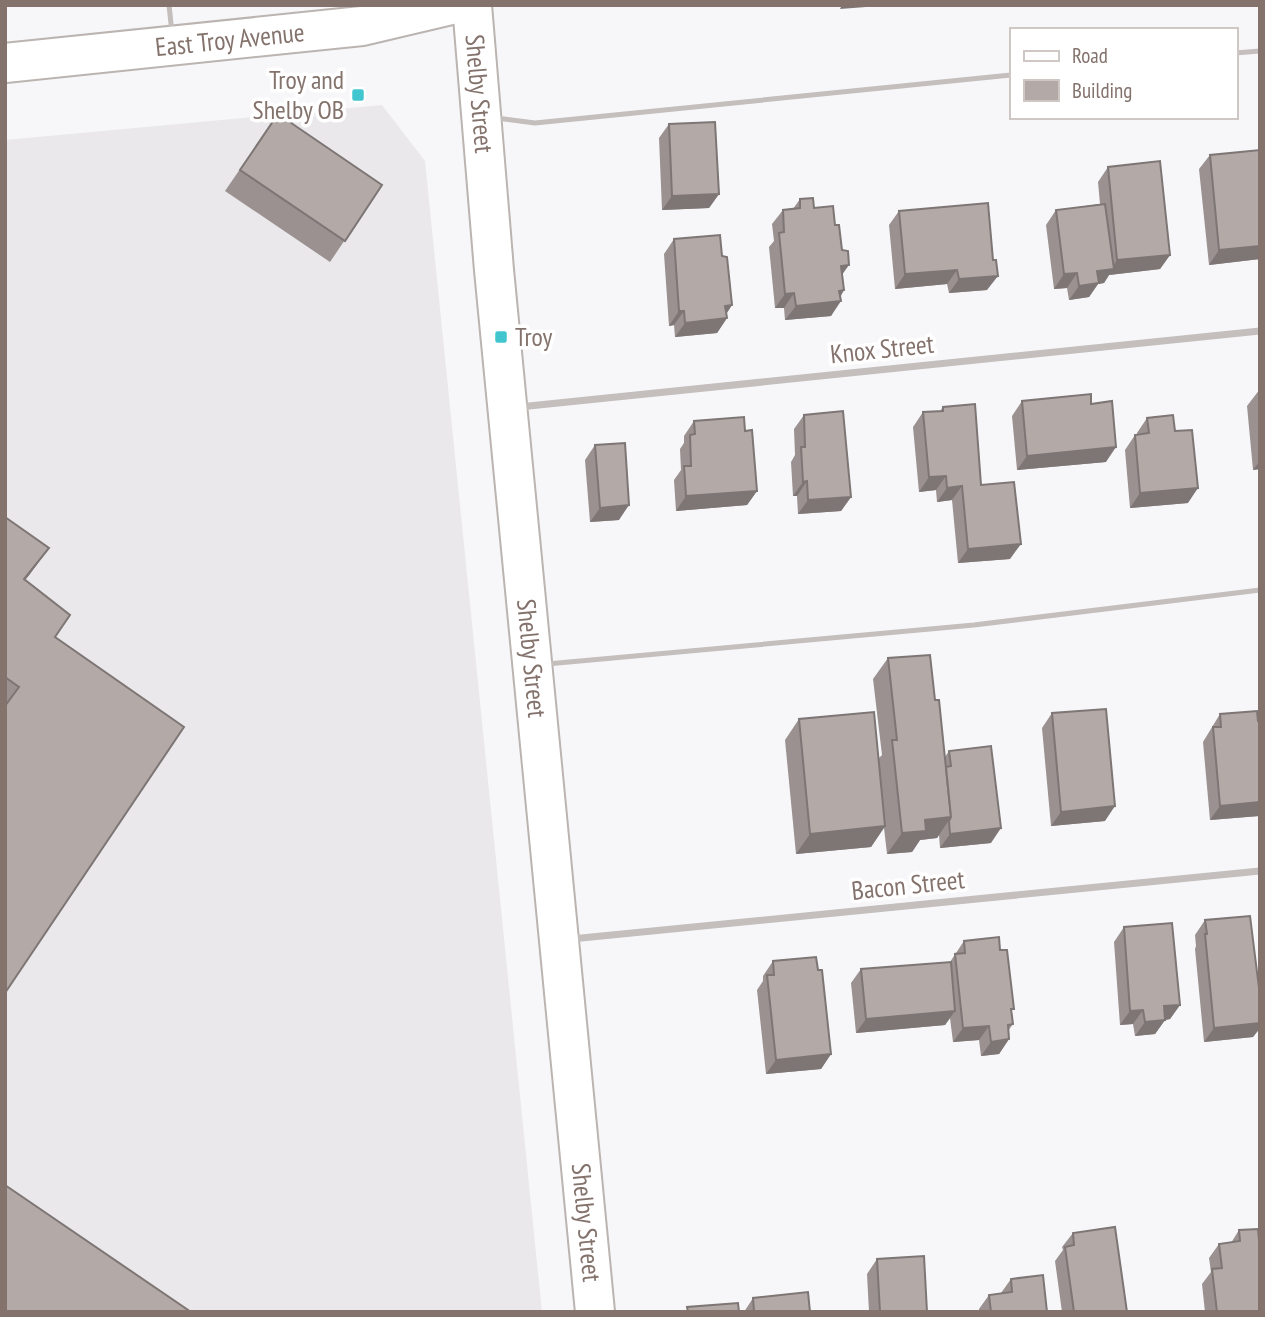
<svg xmlns="http://www.w3.org/2000/svg" width="1265" height="1317" font-family="'PT Sans Narrow',sans-serif">
  <rect width="100%" height="100%" fill="#f7f7f9"/>
  <path fill="#eae8ea" d="M382 105 425 161 542 1312H5V140Z"/>
  <g fill="none" stroke-linecap="round" stroke-linejoin="round">
    <defs>
      <g id="secondary">
        <path id="s1" d="M472 5 494 270 595 1312"/>
        <path id="s2" d="M5 63 362 26 451 5"/>
      </g>
    </defs>
    <use href="#secondary" stroke="#bbb4b1" stroke-width="42"/>
    <g stroke="#c4bebc" stroke-width="5">
      <path d="M169 5 172 33"/>
      <path d="M1235 53 1260 51"/>
      <path d="M496 118 535 123 1011 75"/>
      <path d="M547 664 974 625 1260 590"/>
    </g>
    <g stroke="#c4bebc" stroke-width="7">
      <path d="M519 407 1260 331"/>
      <path d="M571 939 1260 871"/>
    </g>
    <use href="#secondary" stroke="#fff" stroke-width="38"/>
  </g>
  <g fill="#9a9190">
    <path d="M278 114 382 185 330 262 225 191Z"/>
    <path d="M669 124 719 194 709 208 662 210 659 138Z"/>
    <path d="M1210 155 1260 259 1209 265 1199 169Z"/>
    <path d="M1108 167 1170 255 1160 269 1109 275 1104 283 1098 284 1089 297 1069 300 1067 288 1054 289 1046 225 1056 210 1100 204 1098 182Z"/>
    <path d="M800 199 814 208 842 274 844 290 831 316 785 320 784 308H775L769 247 774 241 772 224 783 210 793 209Z"/>
    <path d="M899 211 993 260 987 290 949 293 947 284 895 289 889 225Z"/>
    <path d="M674 239 722 256 732 305 726 314 727 318 717 333 675 337 674 325 669 326 664 254Z"/>
    <path d="M1260 389V469L1253 470 1247 406Z"/>
    <path d="M1022 401 1091 404 1106 462 1017 470 1012 416Z"/>
    <path d="M943 407 981 485 1010 559 958 563 952 500 937 502 936 490 919 492 913 427 923 412 940 411Z"/>
    <path d="M804 415 851 497 841 511 798 514 797 496H793L791 462 795 455 794 429Z"/>
    <path d="M1147 418 1175 431 1188 503 1130 508 1125 450 1135 435H1137V433Z"/>
    <path d="M694 421 745 431 757 491 747 505 676 511 674 480 681 470 680 449 684 443V436Z"/>
    <path d="M595 445 619 520 590 522 585 460Z"/>
    <path d="M5 517 49 548 25 580 55 637 5 993Z"/>
    <path d="M888 658 935 700 945 757 949 751 991 843 940 848 939 835 937 838 920 840 912 852 887 854 884 828 871 847 796 854 785 740 799 719 878 759 882 755 873 679Z"/>
    <path d="M1052 713 1105 821 1051 826 1042 728Z"/>
    <path d="M1220 714 1260 721 1259 816 1210 820 1203 742Z"/>
    <path d="M1205 920 1260 996V1028L1253 1037 1204 1042 1195 949 1196 946 1195 935Z"/>
    <path d="M1124 927 1180 1005 1170 1019 1165 1020 1155 1034 1135 1036 1133 1024 1120 1025 1114 942Z"/>
    <path d="M964 941 1000 950 1012 1012 1013 1024 1008 1031 1009 1039 999 1054 981 1056 979 1040 953 1042 950 1018 945 1025 856 1033 851 983 861 969 950 962Z"/>
    <path d="M773 961 831 1054 821 1069 766 1074 757 990 763 981V976Z"/>
    <path d="M1239 1230 1260 1312H1205L1202 1284 1211 1272 1209 1258 1219 1244 1231 1243Z"/>
    <path d="M1073 1233 1127 1312H1062L1055 1261 1063 1250 1062 1247Z"/>
    <path d="M877 1259 927 1312H869L867 1274Z"/>
    <path d="M1011 1279 1047 1312H979V1309L989 1295 1001 1293Z"/>
    <path d="M753 1298 810 1312H744Z"/>
  </g>
  <g fill="#7d7675">
    <path d="M842 5H892L840 9Z"/>
    <path d="M719 194 709 208 662 210 672 196Z"/>
    <path d="M1260 246V259L1209 265 1219 250Z"/>
    <path d="M1170 255 1160 269 1109 275 1104 283 1098 284 1089 297 1069 300 1079 286 1097 271 1111 269 1117 260Z"/>
    <path d="M849 265 839 279 841 266Z"/>
    <path d="M957 270 947 284 895 289 905 274Z"/>
    <path d="M1077 273 1067 288 1054 289 1064 274Z"/>
    <path d="M998 276 987 290 949 293 959 279Z"/>
    <path d="M844 290 836 302 841 301 831 316 785 320 796 306 839 291Z"/>
    <path d="M794 293 784 308H775L785 294Z"/>
    <path d="M732 305 723 319 727 318 717 333 675 337 685 323 725 306Z"/>
    <path d="M679 311H684L674 325 669 326Z"/>
    <path d="M1116 447 1106 462 1017 470 1027 456Z"/>
    <path d="M1260 461V469L1253 470Z"/>
    <path d="M946 476 936 490 919 492 929 477Z"/>
    <path d="M807 481 797 496H793L803 482Z"/>
    <path d="M962 486 952 500 937 502 947 488Z"/>
    <path d="M1198 488 1188 503 1130 508 1140 493Z"/>
    <path d="M757 491 747 505 676 511 686 496Z"/>
    <path d="M851 497 841 511 798 514 808 500Z"/>
    <path d="M629 505 619 520 590 522 600 508Z"/>
    <path d="M1021 544 1010 559 958 563 968 549Z"/>
    <path d="M49 548 30 574 5 605 24 579Z"/>
    <path d="M1260 802 1259 816 1210 820 1220 806Z"/>
    <path d="M1115 806 1105 821 1051 826 1061 812Z"/>
    <path d="M951 817 937 838 920 840 912 852 887 854 902 833 925 820Z"/>
    <path d="M885 826 871 847 796 854 810 834Z"/>
    <path d="M1001 828 991 843 940 848 950 834Z"/>
    <path d="M1180 1005 1170 1019 1165 1020 1155 1034 1135 1036 1145 1022 1164 1006Z"/>
    <path d="M1143 1010 1133 1024 1120 1025 1130 1011Z"/>
    <path d="M955 1011 945 1025 856 1033 866 1019Z"/>
    <path d="M1260 1023V1028L1253 1037 1204 1042 1214 1028Z"/>
    <path d="M989 1026 979 1040 953 1042 963 1028Z"/>
    <path d="M1009 1039 999 1054 981 1056 991 1042Z"/>
    <path d="M831 1054 821 1069 766 1074 776 1060Z"/>
  </g>
  <g fill="#b3a9a7" stroke="#7d7675" stroke-width="2">
    <path d="M278 114 382 185 345 241 240 170Z"/>
    <path d="M715 122 719 194 672 196 669 124Z"/>
    <path d="M1260 150V246L1219 250 1210 155Z"/>
    <path d="M1160 161 1170 255 1117 260 1108 167Z"/>
    <path d="M813 198 814 208 833 206 835 225H839L842 250 848 251 849 265 841 266 844 290 839 291 841 301 796 306 794 293 785 294 779 233 784 232 783 210 800 208V199Z"/>
    <path d="M988 203 993 260H996L998 276 959 279 957 270 905 274 899 211Z"/>
    <path d="M1105 204 1114 269 1097 271 1099 283 1079 286 1077 273 1064 274 1056 210Z"/>
    <path d="M720 235 722 256 727 257 732 305 725 306 727 318 685 323 684 311H679L674 239Z"/>
    <path d="M1091 394V404L1112 401 1116 447 1027 456 1022 401Z"/>
    <path d="M975 404 981 485 1014 482 1021 544 968 549 962 486 947 488 946 476 929 477 923 412 943 411V407Z"/>
    <path d="M843 411 851 497 808 500 807 481 803 482 801 447H805L804 415Z"/>
    <path d="M1173 415 1175 431 1192 430 1198 488 1140 493 1135 435 1149 433 1147 418Z"/>
    <path d="M744 417 745 431 752 430 757 491 686 496 684 466H691L690 435 695 434 694 421Z"/>
    <path d="M625 443 629 505 600 508 595 445Z"/>
    <path d="M5 517 49 548 24 579 70 615 55 637 184 727 5 993V706L19 687 5 677Z"/>
    <path d="M930 655 935 700H939L951 817 925 820 926 831 902 833 892 740H897L888 658Z"/>
    <path d="M1106 709 1115 806 1061 812 1052 713Z"/>
    <path d="M1257 711 1258 721H1260V802L1220 806 1213 727H1221L1220 714Z"/>
    <path d="M874 712 885 826 810 834 799 719Z"/>
    <path d="M991 746 1001 828 950 834 949 821 951 817 946 767 951 766 949 751Z"/>
    <path d="M1250 916 1260 996V1023L1214 1028 1205 934H1207L1205 920Z"/>
    <path d="M1172 923 1180 1005 1164 1006 1165 1020 1145 1022 1143 1010 1130 1011 1124 927Z"/>
    <path d="M999 937 1000 950H1007L1014 1009H1011L1013 1024 1008 1025 1009 1039 991 1042 989 1026 963 1028 955 954 965 953 964 941Z"/>
    <path d="M816 957 818 970H822L831 1054 776 1060 767 975H774L773 961Z"/>
    <path d="M951 962 955 1011 866 1019 861 969Z"/>
    <path d="M5 1185 191 1312H5Z"/>
    <path d="M1115 1227 1127 1312H1074L1065 1247 1074 1245 1073 1233Z"/>
    <path d="M1258 1229 1260 1252V1312H1217L1212 1269 1222 1268 1219 1244 1240 1241 1239 1230Z"/>
    <path d="M924 1256 927 1312H880L877 1259Z"/>
    <path d="M1043 1275 1047 1312H991L989 1295 1012 1292 1011 1279Z"/>
    <path d="M808 1292 810 1312H751V1311H754L753 1298Z"/>
    <path d="M738 1303 739 1312H688L687 1307Z"/>
  </g>
  <g fill="#41c6cf" stroke="#fff" stroke-width="2.5">
    <rect x="351" y="88" width="14" height="14" rx="3.5"/>
    <rect x="494" y="330" width="14" height="14" rx="3.5"/>
  </g>
  <g text-anchor="middle" stroke-width="7" stroke-linejoin="round" paint-order="stroke">
    <g font-size="26" fill="#84726c" stroke="#fff">
      <text dy="9" stroke="none"><textPath href="#s2" startOffset="226">East Troy Avenue</textPath></text>
      <text dy="9" stroke="none"><textPath href="#s1" startOffset="89">Shelby Street</textPath></text>
      <text transform="translate(882 349) rotate(-6)" y="9">Knox Street</text>
      <text dy="9" stroke="none"><textPath href="#s1" startOffset="656">Shelby Street</textPath></text>
      <text transform="translate(908 885) rotate(-6)" y="9">Bacon Street</text>
      <text dy="9" stroke="none"><textPath href="#s1" startOffset="1223">Shelby Street</textPath></text>
    </g>
    <g font-size="26" fill="#84726c" stroke="#fff" text-anchor="end">
      <text x="344" y="89">Troy and<tspan x="344" dy="30">Shelby OB</tspan></text>
      <text x="515" y="346" text-anchor="start">Troy</text>
    </g>
  </g>
  <rect width="1265" height="1317" fill="none" stroke="#84726c" stroke-width="14"/>
  <rect x="1010" y="28" width="228" height="91" fill="#ffffff" stroke="#cec7c4" stroke-width="2"/>
  <rect x="1024" y="51" width="35" height="10" fill="#ffffff" stroke="#cec7c4" stroke-width="2"/>
  <text x="1072" y="63" font-size="21" fill="#84726c">Road</text>
  <rect x="1024" y="80" width="35" height="21" fill="#b3a9a7" stroke="#cec7c4" stroke-width="2"/>
  <text x="1072" y="98" font-size="21" fill="#84726c">Building</text>
</svg>
